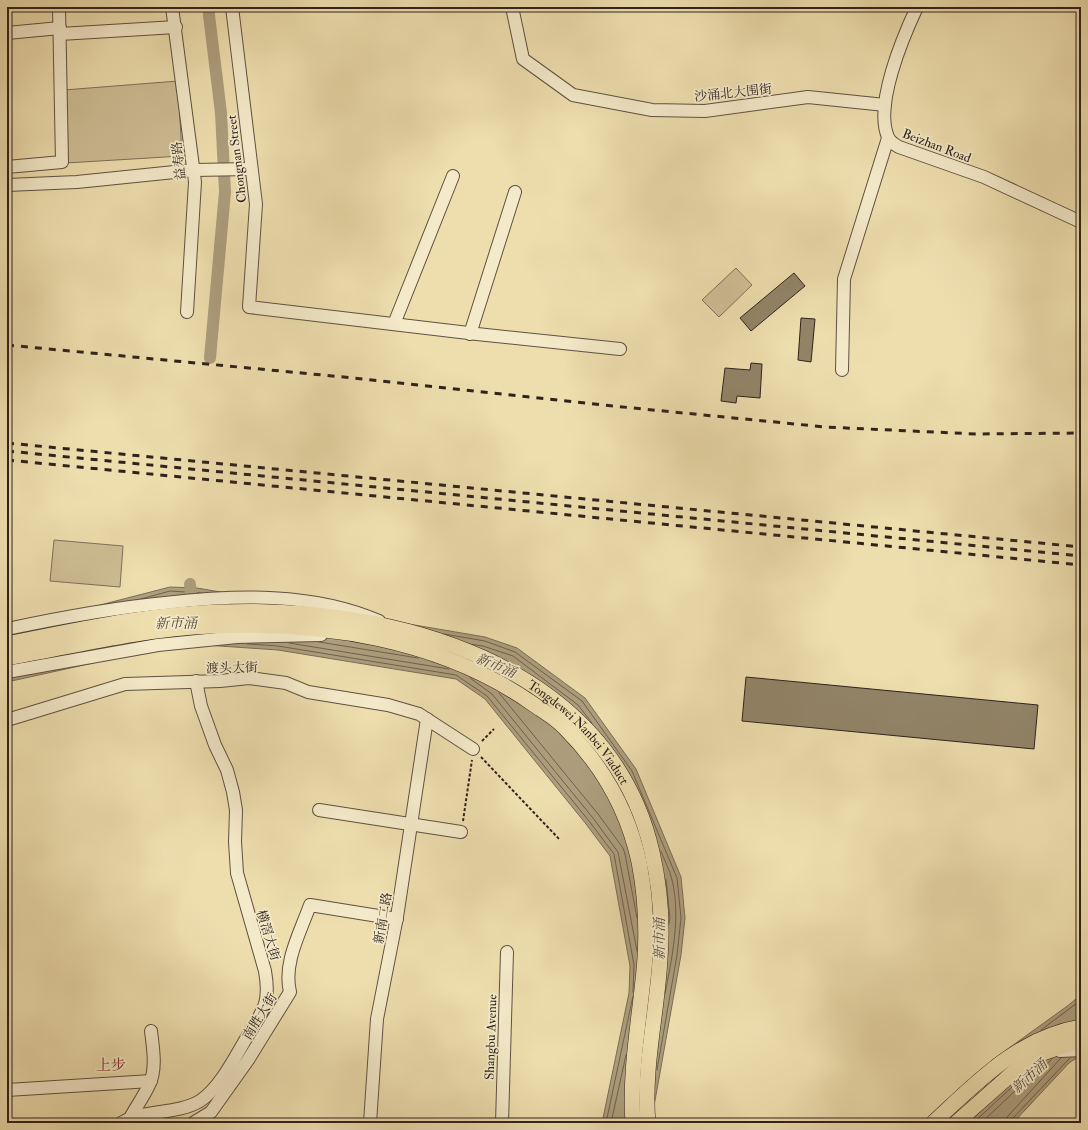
<svg xmlns="http://www.w3.org/2000/svg" width="1088" height="1130" font-family="'IM FELL Double Pica','Noto Serif SC',serif">
  <rect width="100%" height="100%" fill="#eedeae"/>
  <filter id="stains"><feTurbulence type="fractalNoise" baseFrequency=".005" numOctaves="4"/><feColorMatrix values="0 0 0 0 .2 0 0 0 0 .09 0 0 0 0 .02 0 0 0 .5 -.17"/></filter>
  <radialGradient id="worn" r=".72"><stop offset=".6" stop-color="#630" stop-opacity="0"/><stop offset="1" stop-color="#630" stop-opacity=".3"/></radialGradient>
  <g fill="#cebe95" stroke="#7e7059">
    <path d="M178 81 182 156 66 163 64 90Z"/>
    <path d="M736 268 752 285 719 317 702 300Z"/>
    <path d="M54 540 123 546 120 587 50 581Z"/>
  </g>
  <g fill="#ad9e7d" stroke="#7b6c57">
    <path d="M170 587 197 588 485 637 517 648 585 698 636 769 681 877 685 918 681 955 651 1123H602L629 993 630 966 610 856 586 824 485 699 456 679 278 650 190 644 129 655 7 682V629Z"/>
    <path d="M1081 995V1055L1069 1063 1013 1123H968L1010 1084 991 1061 1066 1007Z"/>
  </g>
  <g fill="none" stroke-linecap="round" stroke-linejoin="round">
    <g stroke="#6e604d" stroke-width="1">
      <path d="M141 599 170 591 202 593"/>
      <path d="M444 634 485 641 515 652 582 701 632 771 677 878 681 918 677 955 657 1070"/>
      <path d="M319 642 418 658"/>
      <path d="M289 643 449 669"/>
      <path d="M247 644 278 646 456 675 487 696 589 821 614 854 634 965 633 992"/>
      <path d="M469 644 483 646 513 656 578 705 592 723"/>
      <path d="M470 678 492 694 593 818 618 852 637 951"/>
      <path d="M499 693 598 814 623 848 625 854 637 918"/>
      <path d="M661 851C664 860 670 870 672 880 681 916 672 958 665 994"/>
      <path d="M666 879 670 918 669 924"/>
      <path d="M1041 1030 1081 1000"/>
      <path d="M1022 1076 1025 1084 1027 1085 1052 1059"/>
      <path d="M606 1123 633 996"/>
      <path d="M611 1123 626 1055"/>
      <path d="M973 1123 1012 1087 1013 1084"/>
      <path d="M981 1123 1016 1090 1018 1086V1080"/>
      <path d="M1005 1123 1008 1116 1061 1058"/>
      <path d="M1010 1123 1012 1119 1070 1058"/>
    </g>
    <g stroke="#ad9e7d" stroke-width="12">
      <path d="M208 7 221 113 225 192 210 358"/>
      <path d="M190 584 192 604"/>
    </g>
  </g>
  <g fill="#928468" stroke="#2f221d">
    <path d="M794 273 805 286 751 331 740 318Z"/>
    <path d="M801 318 815 319 811 362 798 360Z"/>
    <path d="M751 363 762 364 760 398 737 396 736 403 721 401 725 368 750 370Z"/>
    <path d="M746 677 1038 705 1034 749 742 721Z"/>
  </g>
  <g fill="none" stroke-linecap="round" stroke-linejoin="round">
    <defs>
      <g id="minor">
        <path d="M172 7 195 182 187 312"/>
        <path d="M232 7 256 204 249 307 477 334 620 349"/>
        <path d="M512 7 523 59 573 95 652 110 705 111 808 97 885 105"/>
        <path d="M917 7C903 37 874 105 888 137 890 142 894 144 899 147L984 177 1081 222"/>
        <path d="M7 33 60 28"/>
        <path d="M60 34 176 27"/>
        <path d="M7 167 62 162 59 7"/>
        <path d="M7 185 77 182 194 170 251 169"/>
        <path d="M394 324 453 176"/>
        <path d="M470 334 515 192"/>
        <path d="M842 370 844 279 888 138"/>
        <path d="M7 629C59 618 112 608 165 603 237 595 312 592 379 621"/>
        <path d="M7 672 158 645 237 637 321 635"/>
        <path d="M7 720 125 684 220 681 249 678 286 683 308 692 388 705 419 714 473 749"/>
        <path d="M319 810 461 832"/>
        <path d="M1060 1051 1081 1050"/>
        <path d="M7 1090 151 1081"/>
        <path d="M130 1118C136 1107 144 1096 149 1085 157 1069 153 1048 151 1031"/>
        <path d="M121 1123C144 1109 176 1115 200 1101 220 1088 235 1057 247 1037 253 1027 261 1016 265 1004 268 993 267 982 265 971L237 873 235 842 236 810 233 792 227 770 215 745 201 706 196 681"/>
        <path d="M193 1123 211 1112 248 1060 290 992C283 963 300 933 310 905L397 919"/>
        <path d="M370 1123 377 1019 397 917 427 719"/>
        <path d="M502 1123 507 952"/>
      </g>
      <g id="major">
        <path id="s1" d="M7 644C78 630 148 614 221 612 390 605 609 662 652 852 660 887 663 923 660 959 657 1014 643 1068 648 1123"/>
        <path d="M7 658C74 646 142 629 211 626 321 621 441 639 533 704 543 711 556 718 565 728 602 765 628 811 639 862 645 893 647 926 645 958 641 1013 629 1067 633 1123"/>
        <path d="M933 1123C977 1082 1018 1038 1081 1027"/>
        <path d="M956 1123 1017 1069 1043 1053 1081 1040"/>
      </g>
    </defs>
    <use href="#minor" stroke="#5f5141" stroke-width="14"/>
    <use href="#major" stroke="#2f221d" stroke-width="16"/>
    <g stroke="#2f221d" stroke-width="2" stroke-dasharray="3 2" stroke-linecap="butt">
      <path d="M482 741 494 729"/>
      <path d="M481 757 560 840"/>
      <path d="M463 821 472 760"/>
    </g>
    <use href="#minor" stroke="#f4eaca" stroke-width="12"/>
    <use href="#major" stroke="#eedeae" stroke-width="15"/>
    <g stroke="#2f221d" stroke-width="3" stroke-dasharray="7 7" stroke-linecap="butt">
      <path d="M7 345 354 378 613 406 825 427 976 434 1081 433"/>
      <path d="M7 443 1081 547"/>
      <path d="M7 451 1081 556"/>
      <path d="M7 460 1081 565"/>
    </g>
  </g>
  <g text-anchor="middle" stroke-width="3.5" stroke-linejoin="round" paint-order="stroke">
    <g font-size="13" fill="#2f221d" stroke="#f4eaca">
      <text transform="translate(733 92) rotate(-6)" y="5">沙涌北大围街</text>
      <text transform="translate(937 145) rotate(21)" y="5">Beizhan Road</text>
      <text transform="translate(236 159) rotate(-97)" y="5">Chongnan Street</text>
      <text transform="translate(178 161) rotate(-97)" y="5">益寿路</text>
      <text transform="translate(232 667) rotate(-1)" y="5">渡头大街</text>
      <text dy="5" stroke="none"><textPath href="#s1" startOffset="608">Tongdewei Nanbei Viaduct</textPath></text>
      <text transform="translate(382 918) rotate(-80)" y="5">新南二路</text>
      <text transform="translate(269 935) rotate(73)" y="5">横滘大街</text>
      <text transform="translate(259 1016) rotate(-58)" y="5">南胜大街</text>
      <text transform="translate(490 1037) rotate(-88)" y="5">Shangbu Avenue</text>
    </g>
    <g font-size="14" font-style="italic" fill="#5b4d3f" stroke="#f4eaca">
      <text transform="translate(176 623) rotate(-1)" y="5">新市涌</text>
      <text transform="translate(496 665) rotate(23)" y="5">新市涌</text>
      <text transform="translate(659 939) rotate(-90)" y="5">新市涌</text>
      <text transform="translate(1029 1076) rotate(-42)" y="5">新市涌</text>
    </g>
    <g font-size="15" fill="#7a1f14" stroke="#f4eaca">
      <text x="111" y="1070">上步</text>
    </g>
  </g>
  <rect width="1088" height="1130" fill="none" stroke="#eedeae" stroke-width="24"/>
  <rect x="8" y="8" width="1072" height="1114" fill="none" stroke="#2f221d" stroke-width="2"/>
  <rect x="12" y="12" width="1064" height="1106" fill="none" stroke="#2f221d"/>
  <rect width="100%" height="100%" filter="url(#stains)"/>
  <rect width="100%" height="100%" fill="url(#worn)"/>
</svg>
